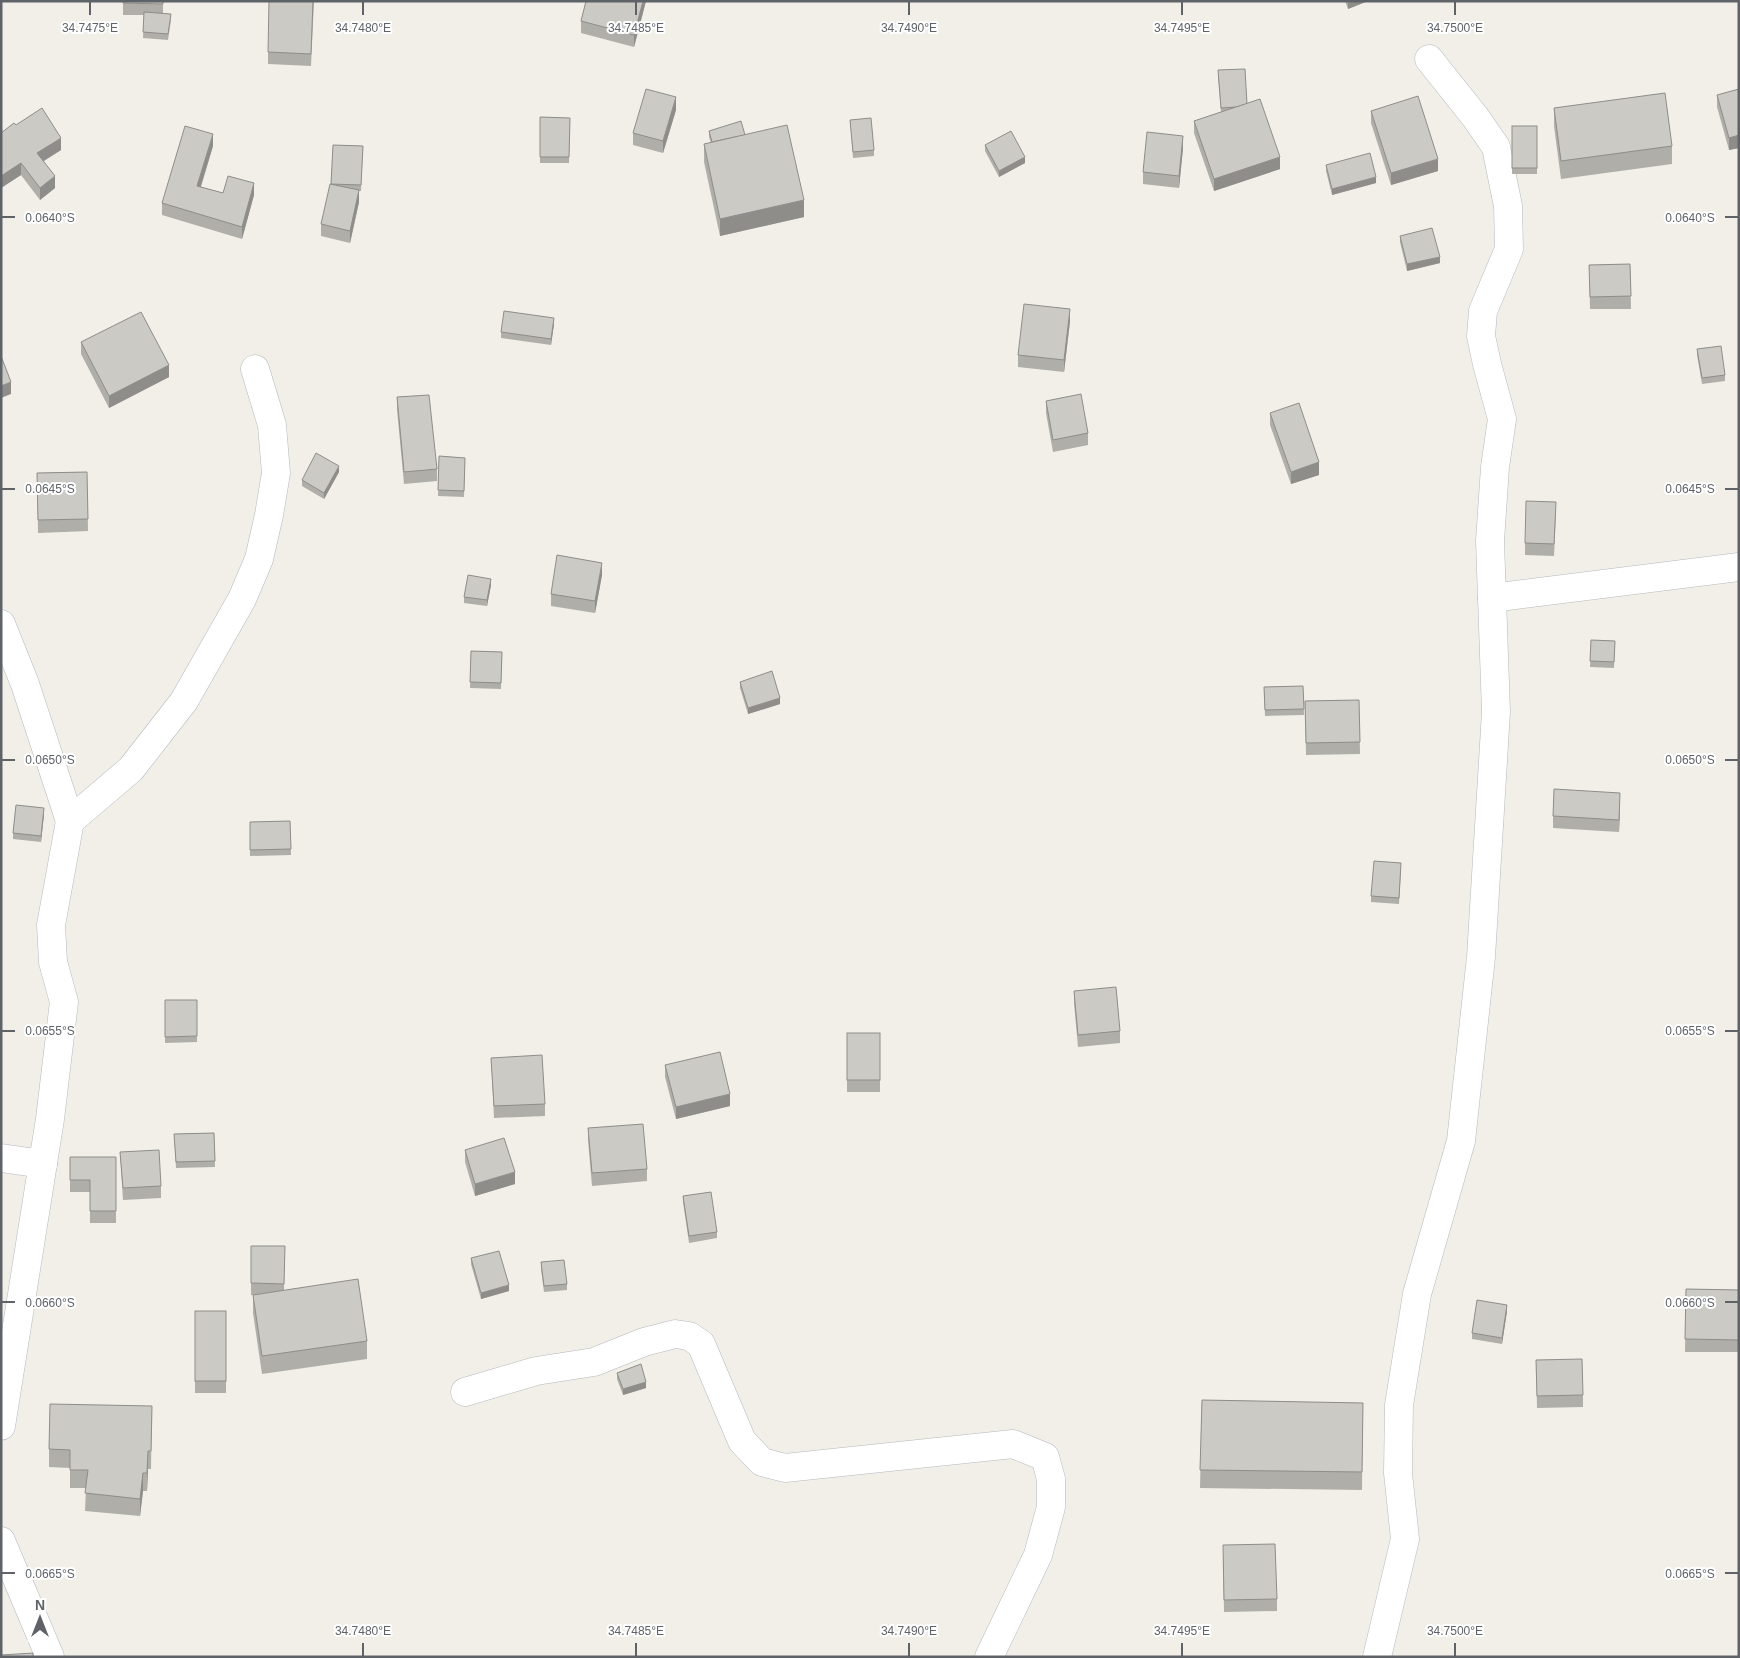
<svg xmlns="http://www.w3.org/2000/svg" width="1740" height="1658" font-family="Helvetica,sans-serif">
  <rect width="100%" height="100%" fill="#f1efe8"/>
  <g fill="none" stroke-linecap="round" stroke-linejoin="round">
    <defs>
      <g id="street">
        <path d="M1492 598 1739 567"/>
        <path d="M1 624 25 684 70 821"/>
        <path d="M1 1158 43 1164"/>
        <path d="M465 1392 536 1371 594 1362 644 1342 675 1334 689 1336 701 1344 742 1441 762 1462 785 1468 1013 1444 1045 1457 1051 1479V1507L1038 1555 989 1657"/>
        <path d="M1 1426 50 1119 64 1002 53 962 51 925 70 821 131 769 184 701 242 599 259 559 269 515 276 473 272 425 255 369"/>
        <path d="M1 1541 50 1657"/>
        <path d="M1377 1657 1405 1539 1398 1473 1399 1405 1417 1294 1461 1141 1481 957 1496 712 1490 541 1495 467 1502 419 1487 364 1481 336 1483 311 1509 249 1508 206 1496 147 1476 118 1429 59"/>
      </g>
    </defs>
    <use href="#street" stroke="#b5b8bc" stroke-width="29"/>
    <use href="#street" stroke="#fff" stroke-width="28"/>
  </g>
  <g fill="#afaea9">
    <path d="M123 1H163V13L171 20 168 40 143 38 144 15H123Z"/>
    <path d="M314 1 311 66 268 64V52Z"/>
    <path d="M586 1H646L634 47 581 33V21Z"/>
    <path d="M1345 1H1368L1348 9Z"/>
    <path d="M1218 76 1247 104 1280 169 1214 191 1194 133V121L1221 112Z"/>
    <path d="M1739 89V148L1729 150 1717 107V95Z"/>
    <path d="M1554 108 1672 146V164L1561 179 1554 126Z"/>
    <path d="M676 110 663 153 633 145V133Z"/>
    <path d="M1371 111 1438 171 1391 185 1371 123Z"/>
    <path d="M540 117 570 118 569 163H540Z"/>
    <path d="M850 120 874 150V156L853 158Z"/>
    <rect x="1512" y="126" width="25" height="48"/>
    <path d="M709 131 745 135 804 217 720 236 704 162V144L711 143 709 137Z"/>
    <path d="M1 133 61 150 44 161 55 188 40 200 21 175 1 188Z"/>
    <path d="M333 145 363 146 361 191H359V202L350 243 321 236V224L331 184Z"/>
    <path d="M985 145 1025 163 999 177 985 151Z"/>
    <path d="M213 146 201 187 223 193 254 195 242 239 162 215V203Z"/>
    <path d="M1183 148 1179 188 1143 184V172Z"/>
    <path d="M1326 165 1376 183 1332 195 1326 171Z"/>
    <path d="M1400 236 1440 263 1407 271 1400 242Z"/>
    <path d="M1630 264 1631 309H1590L1589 265Z"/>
    <path d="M1070 321 1064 372 1018 367V355Z"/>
    <path d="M554 324 551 345 501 338V332Z"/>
    <path d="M81 342 169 377 109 408 81 354Z"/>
    <path d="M1697 349 1725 375V381L1702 384 1697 355Z"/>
    <path d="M397 397 437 469V481L404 484 397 409Z"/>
    <path d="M1046 401 1088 433V445L1053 452 1046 413Z"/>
    <path d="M1270 413 1319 475 1291 484 1270 425Z"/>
    <path d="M439 456 465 458 464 497 438 496Z"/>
    <path d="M87 472 88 531 38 533 37 473Z"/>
    <path d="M339 472 324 499 302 486V480Z"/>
    <path d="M1556 514 1554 556 1525 555V543Z"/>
    <path d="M602 575 595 613 551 606V594Z"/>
    <path d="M491 585 487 606 464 603V597Z"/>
    <path d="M1591 640 1615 641 1614 668 1590 667Z"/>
    <path d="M471 651 502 652 501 689 470 688Z"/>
    <path d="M740 682 780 704 748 714 740 688Z"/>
    <path d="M1303 686 1304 715 1265 716 1264 687Z"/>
    <path d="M1359 700 1360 754 1306 755 1305 701Z"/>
    <path d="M1620 805 1619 832 1553 828V816Z"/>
    <path d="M44 814 41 842 13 839V833Z"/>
    <path d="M290 821 291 855 250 856V822Z"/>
    <path d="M1401 869 1399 904 1371 902V896Z"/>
    <path d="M1074 991 1120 1031V1043L1078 1047 1074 1003Z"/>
    <path d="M165 1000H197V1042L165 1043Z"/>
    <rect x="847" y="1033" width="33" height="59"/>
    <path d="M491 1058 545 1104V1116L494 1118Z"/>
    <path d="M665 1065 730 1106 676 1119 665 1077Z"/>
    <path d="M588 1128 647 1169V1181L592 1186 588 1140Z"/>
    <path d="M214 1133 215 1167 176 1168 174 1134Z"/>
    <path d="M465 1150 515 1184 475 1196 465 1162Z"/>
    <path d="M120 1152 161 1186V1198L123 1200Z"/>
    <path d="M70 1157H116V1223H90V1192H70Z"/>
    <path d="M683 1196 717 1232V1238L689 1243 683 1202Z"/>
    <path d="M251 1246H285L284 1290 367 1341V1359L262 1374 253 1313V1295H251Z"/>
    <path d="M471 1258 509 1291 481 1299 471 1264Z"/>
    <path d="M541 1262 567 1284V1290L544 1292 541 1269Z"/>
    <path d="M1686 1289 1739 1290V1352H1685Z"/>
    <rect x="195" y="1311" width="31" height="82"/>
    <path d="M1507 1311 1502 1344 1472 1339V1333Z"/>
    <path d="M1536 1360 1583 1395V1407L1537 1408Z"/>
    <path d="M617 1373 646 1388 623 1395 617 1379Z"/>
    <path d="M1202 1400 1363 1403 1362 1490 1200 1488Z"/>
    <path d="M152 1406 151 1469H148L147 1491H143L140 1516 85 1511 86 1488H70V1468L49 1467V1449Z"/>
    <path d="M1223 1557 1277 1599V1611L1224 1612Z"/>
  </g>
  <g fill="#8f8d8a">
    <path d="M643 1H646L634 47V35Z"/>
    <path d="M1353 1H1368L1348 9V3Z"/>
    <path d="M676 97V110L663 153V141Z"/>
    <path d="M213 134V146L197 198V186Z"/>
    <path d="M1739 135V148L1729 150V138Z"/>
    <path d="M1183 136V148L1179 188V176Z"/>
    <path d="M61 138V150L37 165V153Z"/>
    <path d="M1025 157V163L999 177V171Z"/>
    <path d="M1280 157V169L1214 191V179Z"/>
    <path d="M1438 159V171L1391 185V173Z"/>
    <path d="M21 163V175L1 188V176Z"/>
    <path d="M55 176V188L40 200V188Z"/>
    <path d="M1376 177V183L1332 195V189Z"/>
    <path d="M254 183V195L242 239V227Z"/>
    <path d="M359 190V202L350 243V231Z"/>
    <path d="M804 200V217L720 236V219Z"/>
    <path d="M1440 257V263L1407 271V264Z"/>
    <path d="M1070 309V321L1064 372V360Z"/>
    <path d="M554 318V324L551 345V339Z"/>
    <path d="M169 365V377L109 408V396Z"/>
    <path d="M11 382V394L1 398V386Z"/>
    <path d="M1319 462V475L1291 484V472Z"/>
    <path d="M339 466V472L324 499V493Z"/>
    <path d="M602 563V575L595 613V601Z"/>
    <path d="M491 579V585L487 606V600Z"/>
    <path d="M780 698V704L748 714V708Z"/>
    <path d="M1620 793V805L1619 832V820Z"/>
    <path d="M44 808V814L41 842V836Z"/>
    <path d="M730 1094V1106L676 1119V1107Z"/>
    <path d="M515 1172V1184L475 1196V1184Z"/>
    <path d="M509 1285V1291L481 1299V1293Z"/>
    <path d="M1507 1305V1311L1502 1344V1338Z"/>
    <path d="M646 1382V1388L623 1395V1389Z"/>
    <path d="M148 1451V1469L147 1491V1473Z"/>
    <path d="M143 1473V1491L140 1516V1499Z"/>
  </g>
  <g fill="#cccac5" stroke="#8f8d8a">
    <path d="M123 1H163V4L123 3Z"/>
    <path d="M269 1H313L311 54 268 52Z"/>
    <path d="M586 1H643L634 35 581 21Z"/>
    <path d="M144 12 171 14 168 34 143 32Z"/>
    <path d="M1245 69 1247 104 1236 107 1221 108 1218 70Z"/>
    <path d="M646 89 676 97 663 141 633 133Z"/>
    <path d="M1739 89V135L1729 138 1717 95Z"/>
    <path d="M1665 93 1672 146 1561 161 1554 108Z"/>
    <path d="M1418 96 1438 159 1391 173 1371 111Z"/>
    <path d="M1260 99 1280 157 1214 179 1194 121Z"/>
    <path d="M42 108 61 138 37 153 55 176 40 188 21 163 1 176V133L14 123 16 125Z"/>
    <path d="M540 117 570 118 569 157H540Z"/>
    <path d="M871 118 874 150 853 152 850 120Z"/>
    <path d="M741 121 745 135 712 142 709 131Z"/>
    <path d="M787 125 804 200 720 219 704 144Z"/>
    <path d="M185 126 213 134 197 186 223 193 228 176 254 183 242 227 162 203Z"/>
    <rect x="1512" y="126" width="25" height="42"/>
    <path d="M1011 131 1025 157 999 171 985 145Z"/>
    <path d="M1147 132 1183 136 1179 176 1143 172Z"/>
    <path d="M333 145 363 146 361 185 331 184Z"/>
    <path d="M1370 153 1376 177 1332 189 1326 165Z"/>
    <path d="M330 184 359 190 350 231 321 224Z"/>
    <path d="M1432 228 1440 257 1407 264 1400 236Z"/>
    <path d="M1630 264 1631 296 1590 297 1589 265Z"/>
    <path d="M1024 304 1070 309 1064 360 1018 355Z"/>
    <path d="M504 311 554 318 551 339 501 332Z"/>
    <path d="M141 312 169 365 109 396 81 342Z"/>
    <path d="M1721 346 1725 375 1702 378 1697 349Z"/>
    <path d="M1 356 11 382 1 386Z"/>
    <path d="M1081 394 1088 433 1053 440 1046 401Z"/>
    <path d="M429 395 437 469 404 472 397 397Z"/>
    <path d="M1299 403 1319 462 1291 472 1270 413Z"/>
    <path d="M316 453 339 466 324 493 302 480Z"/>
    <path d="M439 456 465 458 464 491 438 490Z"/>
    <path d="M87 472 88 519 38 520 37 473Z"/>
    <path d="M1526 501 1556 502 1554 544 1525 543Z"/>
    <path d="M557 555 602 563 595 601 551 594Z"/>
    <path d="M468 575 491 579 487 600 464 597Z"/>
    <path d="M1591 640 1615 641 1614 662 1590 661Z"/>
    <path d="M471 651 502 652 501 683 470 682Z"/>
    <path d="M772 671 780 698 748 708 740 682Z"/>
    <path d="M1303 686 1304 709 1265 710 1264 687Z"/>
    <path d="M1359 700 1360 742 1306 743 1305 701Z"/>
    <path d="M1554 789 1620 793 1619 820 1553 816Z"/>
    <path d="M16 805 44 808 41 836 13 833Z"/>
    <path d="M290 821 291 849 250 850V822Z"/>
    <path d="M1374 861 1401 863 1399 898 1371 896Z"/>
    <path d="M1116 987 1120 1031 1078 1035 1074 991Z"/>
    <path d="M165 1000H197V1036L165 1037Z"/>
    <rect x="847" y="1033" width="33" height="47"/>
    <path d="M720 1052 730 1094 676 1107 665 1065Z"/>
    <path d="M542 1055 545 1104 494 1106 491 1058Z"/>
    <path d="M643 1124 647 1169 592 1173 588 1128Z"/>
    <path d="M214 1133 215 1161 176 1162 174 1134Z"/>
    <path d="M504 1138 515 1172 475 1184 465 1150Z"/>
    <path d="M159 1150 161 1186 123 1188 120 1152Z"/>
    <path d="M70 1157H116V1211H90V1180H70Z"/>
    <path d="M711 1192 717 1232 689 1236 683 1196Z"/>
    <path d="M251 1246H285L284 1284 251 1283Z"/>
    <path d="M499 1251 509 1285 481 1293 471 1258Z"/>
    <path d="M564 1260 567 1284 544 1286 541 1262Z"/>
    <path d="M358 1279 367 1341 262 1356 253 1295Z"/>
    <path d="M1686 1289 1739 1290V1340L1685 1339Z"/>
    <path d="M1477 1300 1507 1305 1502 1338 1472 1333Z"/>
    <rect x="195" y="1311" width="31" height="70"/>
    <path d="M1582 1359 1583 1395 1537 1396 1536 1360Z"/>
    <path d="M641 1364 646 1382 623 1389 617 1373Z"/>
    <path d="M1202 1400 1363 1403 1362 1472 1200 1470Z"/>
    <path d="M50 1404 152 1406 151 1451H148L147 1473H143L140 1499 85 1493 88 1470H70V1450L49 1449Z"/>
    <path d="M1275 1544 1277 1599 1224 1600 1223 1545Z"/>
    <path d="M33 1653V1657H1V1655Z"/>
  </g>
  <path fill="none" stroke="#5f6368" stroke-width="2" d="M90 2V15M363 2V15M636 2V15M909 2V15M1182 2V15M1455 2V15M2 217H15M1725 217H1738M2 489H15M1725 489H1738M2 760H15M1725 760H1738M2 1031H15M1725 1031H1738M2 1302H15M1725 1302H1738M2 1573H15M1725 1573H1738M363 1643V1656M636 1643V1656M909 1643V1656M1182 1643V1656M1455 1643V1656"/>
  <g font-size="12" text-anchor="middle" fill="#5f6368" stroke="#fff" stroke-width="4" stroke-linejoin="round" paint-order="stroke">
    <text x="90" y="32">34.7475°E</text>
    <text x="363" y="32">34.7480°E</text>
    <text x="636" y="32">34.7485°E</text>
    <text x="909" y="32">34.7490°E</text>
    <text x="1182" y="32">34.7495°E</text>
    <text x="1455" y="32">34.7500°E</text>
    <text x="50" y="222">0.0640°S</text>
    <text x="1690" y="222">0.0640°S</text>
    <text x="50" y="493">0.0645°S</text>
    <text x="1690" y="493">0.0645°S</text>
    <text x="50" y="764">0.0650°S</text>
    <text x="1690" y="764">0.0650°S</text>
    <text x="50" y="1035">0.0655°S</text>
    <text x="1690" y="1035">0.0655°S</text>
    <text x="50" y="1307">0.0660°S</text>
    <text x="1690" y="1307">0.0660°S</text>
    <text x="50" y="1578">0.0665°S</text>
    <text x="1690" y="1578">0.0665°S</text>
    <text x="363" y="1635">34.7480°E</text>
    <text x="636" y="1635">34.7485°E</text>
    <text x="909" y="1635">34.7490°E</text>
    <text x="1182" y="1635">34.7495°E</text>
    <text x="1455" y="1635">34.7500°E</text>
  </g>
  <rect width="1740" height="1658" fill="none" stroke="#5f6368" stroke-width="5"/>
  <g transform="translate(40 1618)" stroke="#ffffff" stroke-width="4" paint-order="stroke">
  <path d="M0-4L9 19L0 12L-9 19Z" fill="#5f6368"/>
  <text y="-8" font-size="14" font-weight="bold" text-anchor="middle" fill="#5f6368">N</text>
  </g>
</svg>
